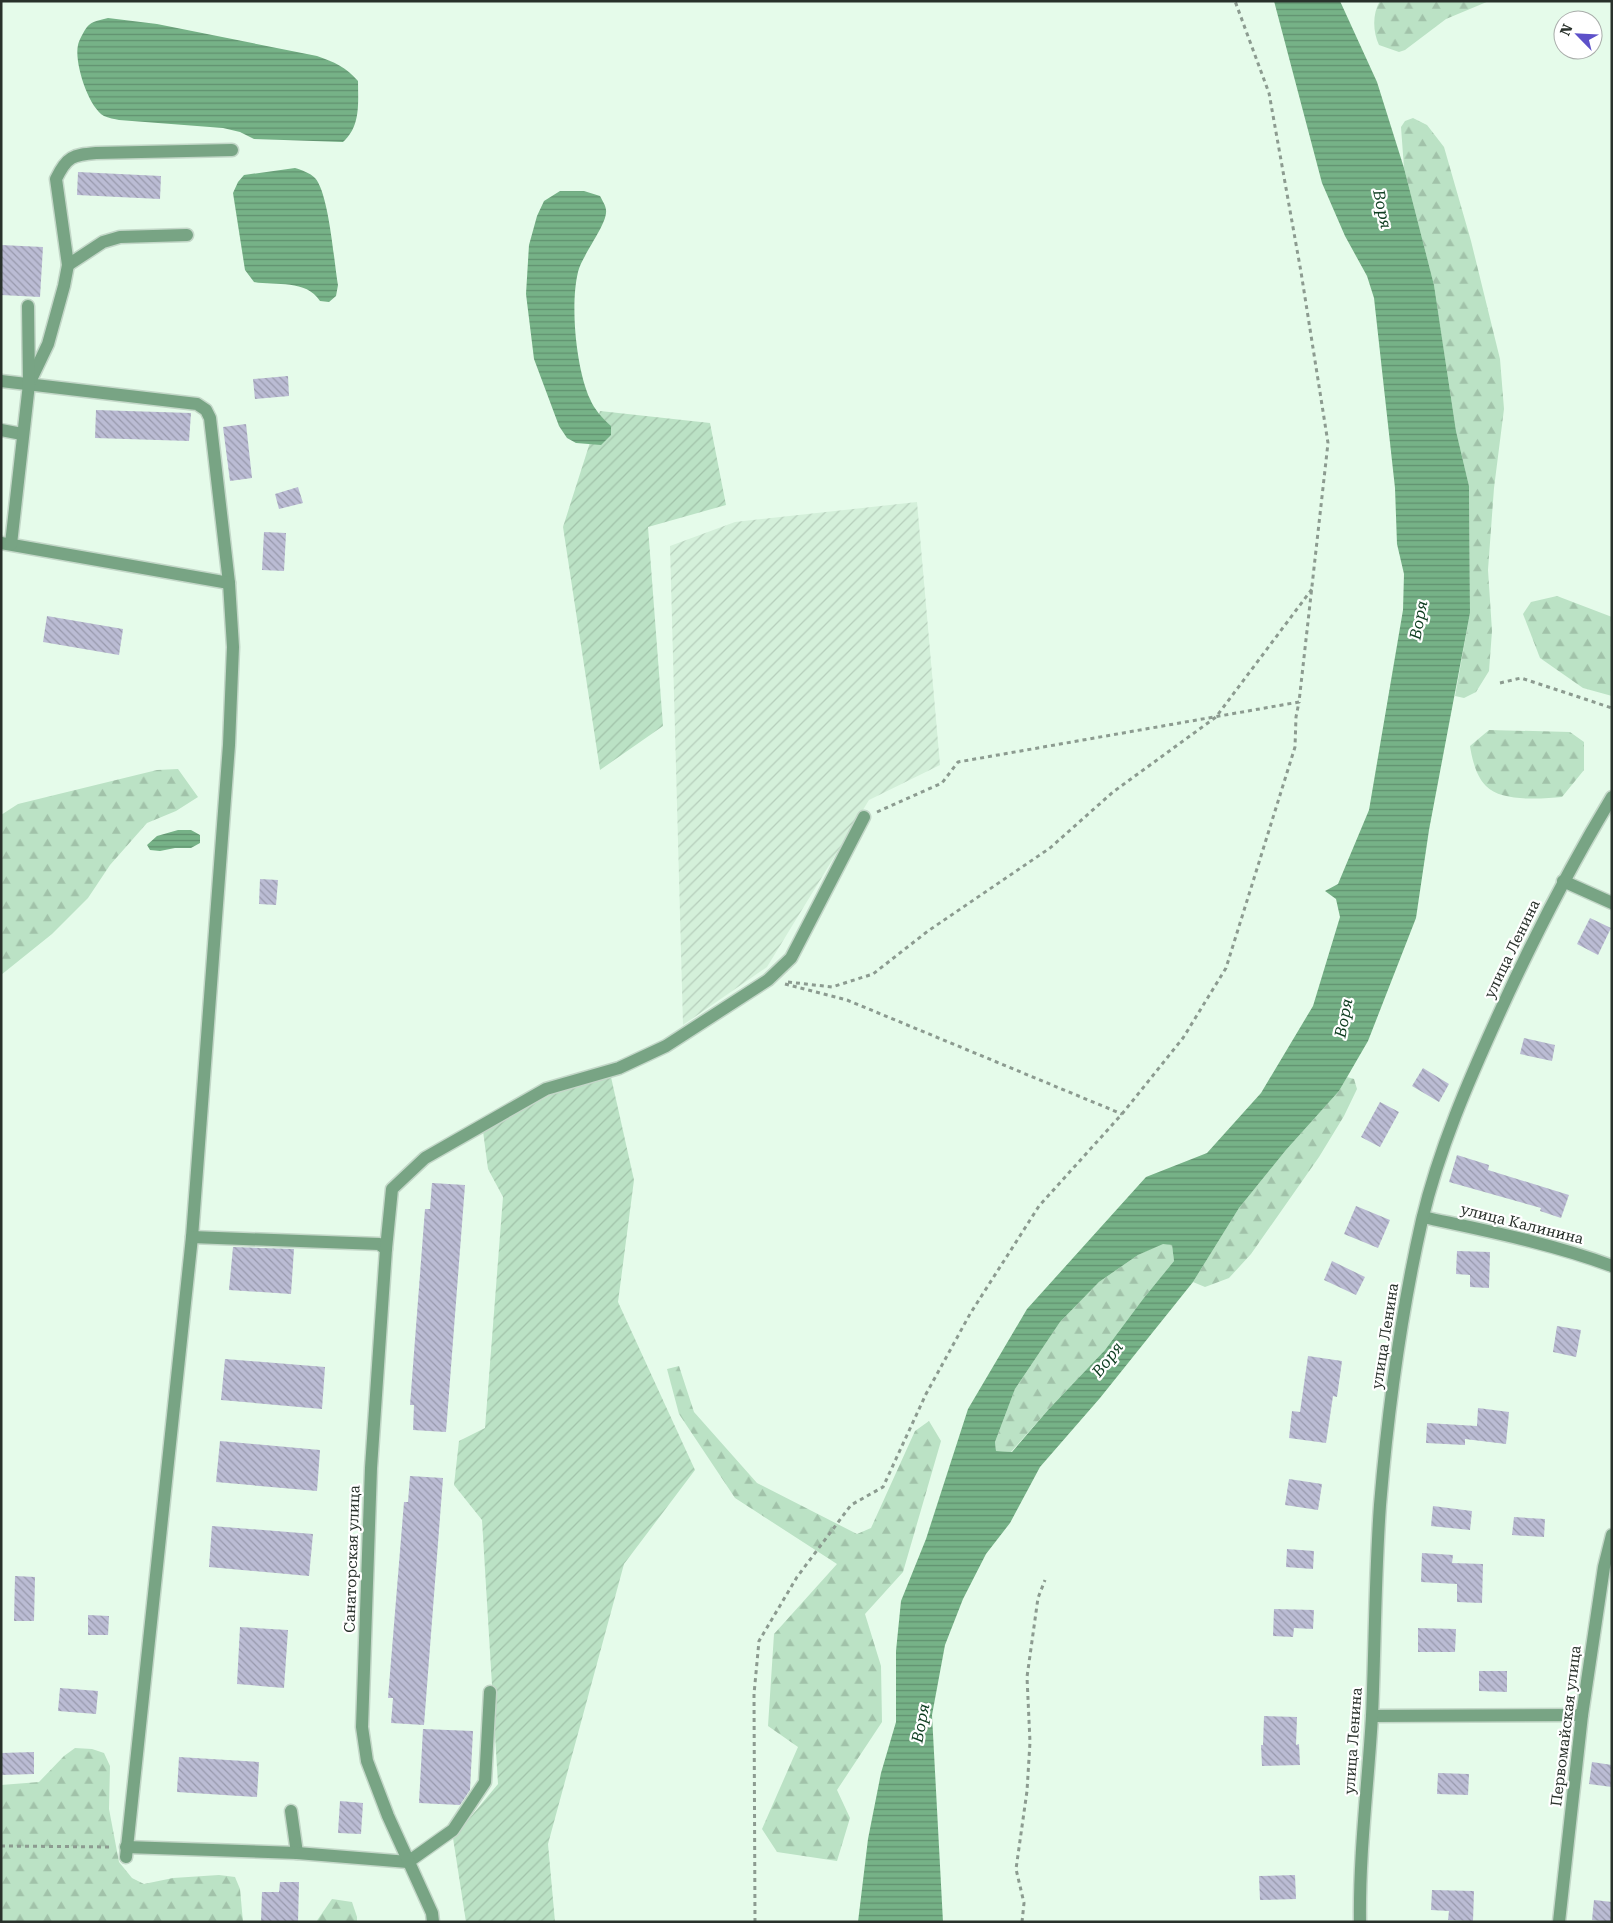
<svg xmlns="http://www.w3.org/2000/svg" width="1613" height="1923" font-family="'Roboto Serif',serif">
  <defs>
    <pattern id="industrial-furrows" width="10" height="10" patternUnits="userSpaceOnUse" patternTransform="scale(1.25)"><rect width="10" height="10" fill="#d4f0da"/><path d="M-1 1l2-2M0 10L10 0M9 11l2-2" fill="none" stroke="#b6cebb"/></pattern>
    <pattern id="forest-firs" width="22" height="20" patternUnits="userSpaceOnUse" patternTransform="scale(1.25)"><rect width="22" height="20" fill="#bbe2c5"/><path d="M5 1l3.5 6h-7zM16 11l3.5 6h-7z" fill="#a1c2a9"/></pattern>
    <pattern id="garden-furrows" width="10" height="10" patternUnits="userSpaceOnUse" patternTransform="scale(1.25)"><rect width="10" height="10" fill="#bbe2c5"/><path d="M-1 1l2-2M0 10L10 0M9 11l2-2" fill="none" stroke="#a1c2a9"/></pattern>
    <pattern id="water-rules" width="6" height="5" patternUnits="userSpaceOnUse" patternTransform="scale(1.25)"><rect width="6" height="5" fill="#76b287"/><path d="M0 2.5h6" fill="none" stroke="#61916f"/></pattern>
    <pattern id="building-back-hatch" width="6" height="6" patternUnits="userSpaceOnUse" patternTransform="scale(1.25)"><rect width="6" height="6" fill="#bbbcd4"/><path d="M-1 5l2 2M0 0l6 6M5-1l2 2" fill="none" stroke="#9899ac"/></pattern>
  </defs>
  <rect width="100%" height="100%" fill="#e5fbea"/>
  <path fill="url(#industrial-furrows)" d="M917 502 940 765 869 800 767 967 683 1025 670 546 735 522Z"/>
  <g fill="url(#forest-firs)">
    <path d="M1380 1H1489L1446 19 1405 50 1399 52 1379 45C1373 32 1372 14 1380 1Z"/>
    <path d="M1413 118 1427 125 1444 147 1471 241 1500 359 1504 409 1494 488 1488 570 1492 631 1489 671 1476 692 1464 698 1455 696 1470 613 1469 486 1456 431 1434 285 1404 168 1401 127 1405 121Z"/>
    <path d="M1557 596 1612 617V696L1583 688 1540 658 1523 614 1531 602Z"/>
    <path d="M1489 730 1570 732 1584 742V770L1562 797C1541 799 1501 802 1486 786 1476 776 1472 759 1470 746Z"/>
    <path d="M178 769 198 797 176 811 147 823 110 865 88 898 52 934 1 975V815L18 804 157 770Z"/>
    <path d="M1347 1077 1354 1079 1357 1089 1344 1116 1319 1157 1251 1254 1229 1278 1205 1287 1193 1282 1239 1208 1286 1150 1339 1091Z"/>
    <path d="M1163 1243 1172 1245 1174 1261 1143 1299 1105 1350 1048 1410 1011 1452 996 1451 995 1442 1015 1389 1060 1322 1099 1282 1138 1255Z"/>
    <path d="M679 1366 694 1412 757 1483 857 1534 871 1528 915 1431 929 1421 941 1441 903 1572 865 1614 881 1666 882 1722 837 1790 850 1818 837 1861 777 1852 762 1829 798 1747 768 1726 774 1634 837 1564 735 1498 679 1414 667 1369Z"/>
    <path d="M75 1748 92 1749 104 1753 110 1766 109 1809 119 1862 132 1878 144 1884 173 1878 219 1875 235 1877 240 1889 243 1922H1V1785L39 1782 64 1756Z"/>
    <path d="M332 1899 352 1902 357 1917V1922H316Z"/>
  </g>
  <g fill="url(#garden-furrows)">
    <path d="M600 411 710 423 726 505 648 527 663 726 600 770 563 527Z"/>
    <path d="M611 1077 634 1180 618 1302 695 1470 624 1564 548 1844 555 1922H466L453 1838 498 1784 482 1520 454 1485 459 1441 485 1428 503 1197 488 1169 483 1131 554 1093Z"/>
  </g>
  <g fill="url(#water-rules)" fill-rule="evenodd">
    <path d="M1274 1H1340L1377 82 1404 168 1434 285 1456 431 1469 486 1470 613 1429 830 1416 918 1368 1041 1339 1091 1286 1150 1239 1208 1193 1282 1100 1398 1040 1467 1010 1523 986 1554 963 1599 945 1645 932 1715 943 1922H858L868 1839 881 1773 896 1722V1651L901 1601 926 1539 968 1409 1027 1309 1146 1177 1207 1153 1261 1093 1313 1006 1340 917 1336 899 1325 891 1338 884 1369 810 1403 610 1404 574 1397 544 1395 488 1374 298 1367 276 1345 236 1322 183ZM1163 1244 1172 1245 1174 1261 1143 1299 1105 1350 1048 1410 1012 1452 996 1451 995 1442 1015 1389 1060 1322 1099 1282 1138 1255Z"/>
    <path d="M108 18 157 24 317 56C334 62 346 67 358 81 358 103 361 126 343 142L254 139 240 132 223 128 119 120C115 119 108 118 104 116 88 107 74 62 78 45 79 40 84 31 87 27 92 21 100 20 108 18Z"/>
    <path d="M295 168C302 170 310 173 315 178 329 193 334 263 338 285L336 296 329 302 320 301C306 279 276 286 254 282L245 270 233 193 238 182 244 175Z"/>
    <path d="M560 191H584L600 196C602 200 606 206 606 210 608 224 582 255 578 272 570 305 576 368 590 399 594 409 603 419 611 426V435L601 445 576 443 567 438 559 426 534 359 526 294 529 245 537 216 544 201Z"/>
    <path d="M178 830H191L200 835V843L191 848H175L160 851 150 850 147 845 157 836Z"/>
  </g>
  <g fill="url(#building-back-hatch)">
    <path d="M78 172 161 176 160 199 77 195Z"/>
    <path d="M1 245 43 247 40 297 1 295Z"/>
    <path d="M288 376 289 396 255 399 253 379Z"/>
    <path d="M96 410 191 413 189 441 95 438Z"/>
    <path d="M246 424 252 478 230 481 223 427Z"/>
    <path d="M298 487 303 503 279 509 275 494Z"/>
    <path d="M264 532 286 533 284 571 262 570Z"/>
    <path d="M47 616 123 629 119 655 43 642Z"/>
    <path d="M260 879 278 880 276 905 259 904Z"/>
    <path d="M1590 918 1611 928 1598 955 1577 944Z"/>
    <path d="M1524 1038 1555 1045 1552 1061 1520 1054Z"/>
    <path d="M1423 1068 1449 1084 1439 1102 1412 1086Z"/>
    <path d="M1380 1102 1399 1112 1380 1147 1361 1137Z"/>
    <path d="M1457 1155 1489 1165 1488 1170 1569 1195 1561 1218 1540 1211 1541 1208 1449 1182Z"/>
    <path d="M432 1183 465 1185 446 1432 413 1430 414 1405H410L425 1209H430Z"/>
    <path d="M1356 1206 1390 1220 1378 1248 1344 1234Z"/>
    <path d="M233 1247 294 1249 291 1294 229 1290Z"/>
    <path d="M1457 1251 1490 1252 1489 1288 1470 1287V1275L1456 1274Z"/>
    <path d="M1332 1261 1365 1277 1356 1295 1324 1280Z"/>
    <path d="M1557 1326 1581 1330 1576 1357 1553 1352Z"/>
    <path d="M1308 1356 1342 1361 1337 1397 1333 1396 1326 1443 1289 1438 1292 1411 1300 1412Z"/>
    <path d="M225 1359 325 1367 322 1409 221 1400Z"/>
    <path d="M1478 1408 1509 1412 1506 1444 1465 1439V1445L1426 1443 1427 1423 1477 1426Z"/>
    <path d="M220 1441 320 1450 317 1491 216 1482Z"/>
    <path d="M410 1476 443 1478 424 1725 391 1723 393 1698H388L404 1502H408Z"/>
    <path d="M1289 1479 1322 1484 1318 1510 1285 1505Z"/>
    <path d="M1433 1506 1472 1511 1470 1530 1431 1526Z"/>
    <path d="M1514 1517 1545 1519 1544 1537 1512 1535Z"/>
    <path d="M212 1526 313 1534 309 1576 209 1567Z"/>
    <path d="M1287 1549 1314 1551 1313 1569 1286 1567Z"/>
    <path d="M1422 1553 1453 1555 1452 1563 1483 1564 1482 1603 1457 1602V1584L1421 1582Z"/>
    <path d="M15 1576 35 1577 34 1621H14Z"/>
    <path d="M1274 1609 1314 1610 1313 1629 1294 1628 1293 1637 1273 1636Z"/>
    <path d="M88 1615 109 1616 108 1635H88Z"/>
    <path d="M240 1627 288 1630 284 1688 237 1684Z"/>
    <path d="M1418 1628 1456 1629 1455 1652H1418Z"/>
    <path d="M1479 1671H1507V1692L1479 1691Z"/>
    <path d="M60 1688 98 1691 96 1714 58 1711Z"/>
    <path d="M1264 1716 1297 1717 1296 1745 1299 1744 1300 1765 1262 1766 1261 1745H1263Z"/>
    <path d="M423 1729 473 1731 470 1790 460 1805 419 1803Z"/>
    <path d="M34 1752V1774L1 1775V1753Z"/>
    <path d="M179 1757 259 1762 257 1797 177 1792Z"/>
    <path d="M1592 1762 1612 1765V1787L1589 1784Z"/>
    <path d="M1438 1773 1469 1774 1468 1795 1437 1794Z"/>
    <path d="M340 1801 363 1803 361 1834 338 1833Z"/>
    <path d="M1295 1875 1296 1899 1260 1900 1259 1876Z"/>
    <path d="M280 1882H299L298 1922H261L262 1892H279Z"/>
    <path d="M1432 1890 1474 1891 1473 1921 1448 1920 1449 1911 1431 1910Z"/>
    <path d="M1594 1900 1612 1902V1922L1592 1920Z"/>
  </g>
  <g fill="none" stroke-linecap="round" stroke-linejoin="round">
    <defs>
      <g id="minor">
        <path d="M68 265 103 242 120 237 187 235"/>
        <path d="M1 381 197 404 206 410 210 418 229 583 233 647 229 745 192 1237 126 1857"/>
        <path d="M29 384 48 344 64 286 68 265 56 179C67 156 73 155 96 153L232 150"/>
        <path d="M1 430 22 434"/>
        <path d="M1 543 229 583"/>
        <path d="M11 544 29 384 28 306"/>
        <path d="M1563 881 1612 903"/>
        <path d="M1423 1217C1487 1231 1550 1243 1612 1266"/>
        <path d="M192 1237 379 1244 386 1249"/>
        <path d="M1372 1716 1582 1715"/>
        <path d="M291 1811 297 1853"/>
        <path d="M126 1847 297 1853 408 1862 453 1830 485 1782 490 1692"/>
        <path d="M433 1922 432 1913 388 1816 367 1761 362 1727 371 1468 386 1249 392 1189 425 1158 546 1089 619 1068 666 1046 768 980 791 958 864 817"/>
        <path d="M1360 1922C1359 1853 1368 1785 1372 1716 1375 1646 1375 1575 1380 1505 1388 1409 1401 1313 1422 1220 1439 1149 1468 1082 1498 1016 1532 941 1569 868 1612 797"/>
        <path d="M1559 1922 1582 1715 1604 1567 1612 1535"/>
      </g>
    </defs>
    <use href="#minor" stroke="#c3d7c8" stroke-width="15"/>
    <g stroke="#8c9b90" stroke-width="3" stroke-dasharray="4 4" stroke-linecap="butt">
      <path d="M1500 683 1521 678 1612 708"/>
      <path d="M877 812 942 783 958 762 1299 702 1328 443 1301 272 1269 93 1235 1"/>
      <path d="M788 982 832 987 873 974 928 931 1050 848 1113 792 1216 717 1312 589"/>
      <path d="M785 984 847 1000 1122 1114"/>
      <path d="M1 1846 111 1847"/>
      <path d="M755 1922 754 1694 759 1641 797 1577 851 1505 883 1487 926 1394 970 1314 1039 1206 1122 1114 1183 1038 1226 968 1295 747 1296 717 1299 702"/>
      <path d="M1022 1922 1024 1903 1016 1869 1027 1791 1030 1742 1027 1677 1038 1598 1045 1580"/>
    </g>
    <use href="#minor" stroke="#78a484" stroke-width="12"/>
  </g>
  <g text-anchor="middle" stroke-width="4.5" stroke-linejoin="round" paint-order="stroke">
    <g font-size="15" fill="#29312b" stroke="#fff">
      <text transform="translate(1512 949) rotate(-64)" y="5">улица Ленина</text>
      <text transform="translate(1522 1224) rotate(14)" y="5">улица Калинина</text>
      <text transform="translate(1385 1336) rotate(-81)" y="5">улица Ленина</text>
      <text transform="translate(352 1559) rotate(-88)" y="5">Санаторская улица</text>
      <text transform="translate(1566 1726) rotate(-83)" y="5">Первомайская улица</text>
      <text transform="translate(1353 1741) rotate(-86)" y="5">улица Ленина</text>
    </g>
    <g font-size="16" font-style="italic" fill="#0e3d20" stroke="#fff">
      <text transform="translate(1383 209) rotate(78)" y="6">Воря</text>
      <text transform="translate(1418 620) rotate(-79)" y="6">Воря</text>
      <text transform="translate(1343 1018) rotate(-79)" y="6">Воря</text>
      <text transform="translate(1107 1359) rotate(-52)" y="6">Воря</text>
      <text transform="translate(920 1723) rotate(-79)" y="6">Воря</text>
    </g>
  </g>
  <rect width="1613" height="1923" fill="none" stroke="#29312b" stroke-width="5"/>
  <g transform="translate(1578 35) rotate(294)"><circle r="24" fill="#ffffff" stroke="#a9adaa"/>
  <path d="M0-4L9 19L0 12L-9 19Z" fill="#5d51c9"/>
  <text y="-8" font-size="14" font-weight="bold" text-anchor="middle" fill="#29312b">N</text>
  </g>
</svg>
